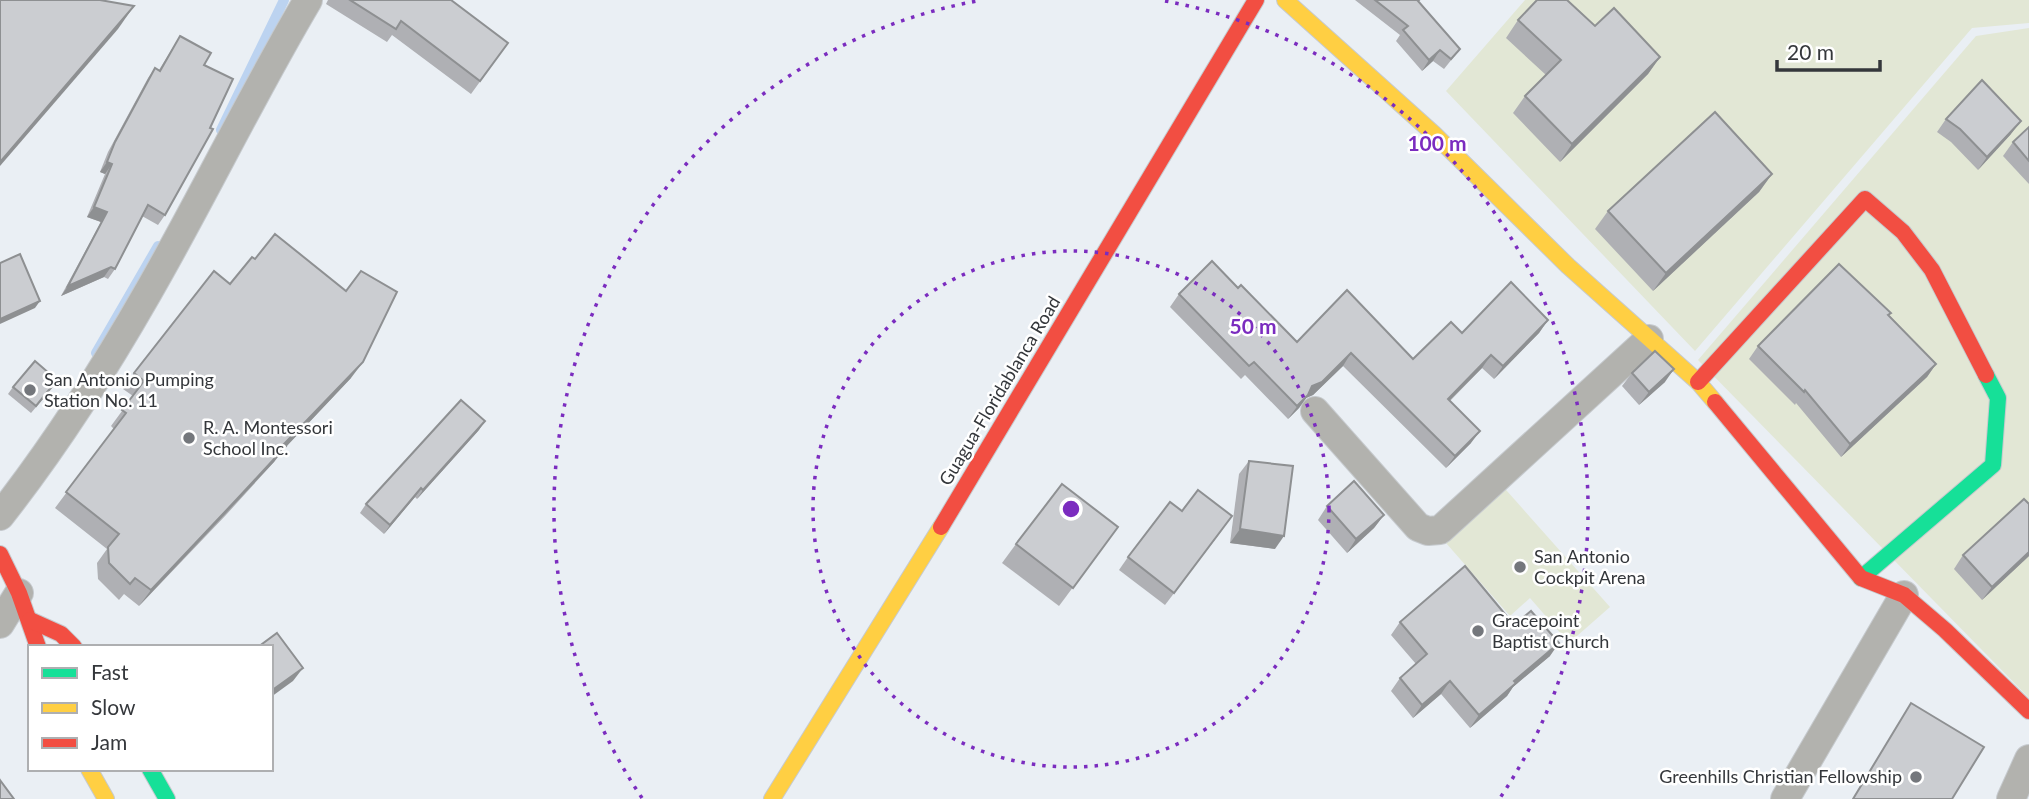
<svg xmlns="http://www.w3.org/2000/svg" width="2029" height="799" font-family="Lato,sans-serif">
  <rect width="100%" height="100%" fill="#eaeff4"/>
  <g fill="#e2e7d5">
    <path d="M1525 0H2029V23L1972 28 1695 351 1446 91Z"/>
    <path d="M2029 28V698L1698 360 1976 36Z"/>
    <path d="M1499 482 1610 607 1569 643 1530 598 1510 616 1439 535Z"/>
  </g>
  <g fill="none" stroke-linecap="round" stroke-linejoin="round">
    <g stroke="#bcd3f0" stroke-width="10">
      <path d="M221 130 284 0"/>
      <path d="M96 353 158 246"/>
    </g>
    <defs>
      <g id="street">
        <path d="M1315 411 1418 527 1428 531 1440 530 1649 339"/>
        <path d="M0 516C55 446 103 371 147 294 203 197 251 96 308 0"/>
        <path d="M0 624 19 593"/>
        <path d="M1785 799 1904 595"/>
        <path d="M2011 799 2029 759"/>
      </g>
      <g id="fast">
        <path d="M1861 578 1993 465 1998 398 1986 375"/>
        <path d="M150 769 167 799"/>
      </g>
      <g id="slow">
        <path d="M1285 0 1434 134 1568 266 1698 382 1715 402"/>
        <path d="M89 769 106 799"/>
        <path d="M772 799 941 527"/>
      </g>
      <g id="jam">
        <path d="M1698 382 1865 199 1903 232 1932 270 1986 375"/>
        <path d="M1715 402 1861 578 1904 595 1945 630 2029 711"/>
        <path d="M941 527 1256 0"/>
        <path d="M0 554 19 593 38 647"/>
        <path d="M30 620 61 634 74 647"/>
      </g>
    </defs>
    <use href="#street" stroke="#c6cace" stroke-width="30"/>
    <use href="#fast" stroke="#c6cace" stroke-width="18"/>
    <use href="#slow" stroke="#c6cace" stroke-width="18"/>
    <use href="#jam" stroke="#c6cace" stroke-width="18"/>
    <use href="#street" stroke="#b2b2ae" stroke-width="28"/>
    <use href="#fast" stroke="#16e098" stroke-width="16"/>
    <use href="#slow" stroke="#ffcf43" stroke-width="16"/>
    <use href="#jam" stroke="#f24e42" stroke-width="16"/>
  </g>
  <g fill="#afb0b4">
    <path d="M328 0H451L508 43 471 94 392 35 387 42 326 4Z"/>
    <path d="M1355 0H1419L1418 1 1460 49 1444 69 1433 61 1422 71 1396 41 1400 35Z"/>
    <path d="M1518 20 1595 26 1660 57 1648 74 1560 162 1513 113 1525 96 1546 75 1506 38Z"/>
    <path d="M180 36 204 65 165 215 158 225 142 216 115 269 108 279 104 277 61 296 101 222 87 217 105 174 100 172 108 152 148 78 155 68 159 70Z"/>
    <path d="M1946 119 2011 134 1978 170 1951 142 1937 132Z"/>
    <path d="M2029 127V184L2003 156 2013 142Z"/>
    <path d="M1772 174 1759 192 1653 291 1595 229 1608 211Z"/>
    <path d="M1238 288 1297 342 1413 359 1462 333 1548 320 1539 333 1494 379 1482 368 1450 401 1471 443 1446 468 1343 366 1313 395 1306 398 1299 408 1288 419 1245 375 1241 379 1170 307 1179 294Z"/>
    <path d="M1891 313 1889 315 1936 364 1927 377 1841 457 1796 403 1795 405 1749 359 1758 346Z"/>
    <path d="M134 373 351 378 283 450 274 462 226 515 139 606 124 594 119 600 98 579 97 563 107 549 55 508 114 429 111 426 133 396 123 389Z"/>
    <path d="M1632 373 1665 382 1639 405 1622 386Z"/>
    <path d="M13 387H53L31 413 8 394Z"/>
    <path d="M479 430 417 499 415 497 384 534 360 513 366 504Z"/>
    <path d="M1249 461 1275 549 1230 543 1239 474Z"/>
    <path d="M2029 504V556L1982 600 1954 569 1963 555Z"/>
    <path d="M1327 506 1384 515 1374 528 1347 553 1318 520Z"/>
    <path d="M1182 511 1223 529 1165 605 1119 570 1128 557Z"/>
    <path d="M1118 527 1059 606 1002 563 1016 544Z"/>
    <path d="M1400 622 1514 625 1550 656 1513 687 1507 696 1470 728 1441 694 1413 718 1391 691 1400 678 1416 664 1391 635Z"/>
  </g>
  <g fill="#8e9092">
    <path d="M134 6 118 29 0 166V162Z"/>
    <path d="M1440 50 1433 61 1422 71 1429 60Z"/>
    <path d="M1660 57 1648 74 1560 162 1572 144Z"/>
    <path d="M2021 121 2011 134 1978 170 1987 157Z"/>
    <path d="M107 162 112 164 105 174 100 172Z"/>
    <path d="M1772 174 1759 192 1653 291 1666 273Z"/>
    <path d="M94 207 107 212 101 222 87 217Z"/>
    <path d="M111 267 104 277 61 296 68 286Z"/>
    <path d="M40 301 35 308 0 324V319Z"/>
    <path d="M1548 320 1539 333 1494 379 1503 366Z"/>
    <path d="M1351 353 1343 366 1313 395 1306 398 1299 408 1288 419 1312 386Z"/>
    <path d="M1491 355 1482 368 1439 411 1448 399Z"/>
    <path d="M363 362 351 378 283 450 274 462 139 606 151 590 284 444Z"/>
    <path d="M1936 364 1927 377 1841 457 1850 444Z"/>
    <path d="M1674 369 1665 382 1639 405 1649 392Z"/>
    <path d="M485 421 479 430 417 499 423 490Z"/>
    <path d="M1480 431 1471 443 1446 468 1455 456Z"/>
    <path d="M421 488 415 497 384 534 390 525Z"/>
    <path d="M1384 515 1374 528 1347 553 1356 539Z"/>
    <path d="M1240 529 1284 536 1275 549 1230 543Z"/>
    <path d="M2029 552V556L1982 600 1992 587Z"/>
    <path d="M1559 643 1550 656 1513 687 1507 696 1470 728 1479 715 1514 681Z"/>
    <path d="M303 668 293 681 271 697V691Z"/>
    <path d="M1450 681 1441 694 1413 718 1422 705Z"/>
  </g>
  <g fill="#cbcdd1" stroke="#8e9092" stroke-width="2">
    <path d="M0 0H100L134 6 0 162Z"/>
    <path d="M350 0H451L508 43 480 81 401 21 396 29Z"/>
    <path d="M1375 0H1419L1418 1 1460 49 1451 59 1440 50 1429 60 1403 30 1408 26Z"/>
    <path d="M1537 0H1567L1595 26 1614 8 1660 57 1572 144 1525 96 1561 60 1518 20Z"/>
    <path d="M180 36 211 53 204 65 233 79 210 128 213 129 165 215 148 205 115 269 111 267 68 286 107 212 94 207 112 164 107 162 115 142 155 68 160 71Z"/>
    <path d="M1982 80 2021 121 1987 157 1960 129 1946 119Z"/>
    <path d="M1715 112 1772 174 1666 273 1608 211Z"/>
    <path d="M2029 127V161L2013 142Z"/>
    <path d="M275 234 346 291 361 271 397 292 363 362 284 444 286 446 237 499 151 590 135 578 130 584 109 563 108 547 119 534 66 492 126 413 122 410 144 381 134 373 214 271 230 284 252 257 255 259Z"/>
    <path d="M20 254 40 301 0 319V263Z"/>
    <path d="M1212 261 1238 288 1241 285 1297 342 1347 290 1413 359 1451 322 1462 333 1511 282 1548 320 1503 366 1491 355 1448 399 1480 431 1455 456 1351 353 1322 382 1312 386 1308 395 1297 406 1254 362 1249 366 1179 294Z"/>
    <path d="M1839 264 1891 313 1888 315 1936 364 1850 444 1805 390 1804 392 1758 346Z"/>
    <path d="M1655 351 1674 369 1649 392 1632 373Z"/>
    <path d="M35 361 57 380 36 406 13 387Z"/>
    <path d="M461 400 485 421 423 490 421 488 390 525 366 504Z"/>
    <path d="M1249 461 1293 466 1284 536 1240 529Z"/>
    <path d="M1354 481 1384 515 1356 539 1327 506Z"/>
    <path d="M1062 484 1118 527 1073 588 1016 544Z"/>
    <path d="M1198 490 1232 516 1174 593 1128 557 1170 502 1182 511Z"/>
    <path d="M2024 499 2029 504V552L1992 587 1963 555Z"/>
    <path d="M1465 566 1514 625 1531 611 1559 643 1514 681 1516 683 1479 715 1450 681 1422 705 1400 678 1427 654 1400 622Z"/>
    <path d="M277 633 303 668 271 691V647H258Z"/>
    <path d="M1911 703 1984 747 1952 799H1853Z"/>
    <path d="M0 780 14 799H0Z"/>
  </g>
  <g fill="none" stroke="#7b2cbf" stroke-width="3.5" stroke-dasharray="3.5 7">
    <circle cx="1071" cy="509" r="258"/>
    <path d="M642 798A517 517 0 0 1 977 1M1165 1A517 517 0 0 1 1500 798"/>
  </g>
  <g fill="#74777c" stroke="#fff" stroke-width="2.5">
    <circle cx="30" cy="390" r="7"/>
    <circle cx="189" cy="438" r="7"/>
    <circle cx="1520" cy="567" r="7"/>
    <circle cx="1478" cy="631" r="7"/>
    <circle cx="1916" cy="777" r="7"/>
  </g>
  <g text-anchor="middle" stroke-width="5" stroke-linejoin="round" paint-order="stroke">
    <g font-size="18" fill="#34373b" stroke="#fff" text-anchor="start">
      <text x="44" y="386">San Antonio Pumping<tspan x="44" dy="21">Station No. 11</tspan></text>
      <text x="203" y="434">R. A. Montessori<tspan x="203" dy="21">School Inc.</tspan></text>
      <text x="1534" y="563">San Antonio<tspan x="1534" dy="21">Cockpit Arena</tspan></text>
      <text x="1492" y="627">Gracepoint<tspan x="1492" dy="21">Baptist Church</tspan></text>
      <text x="1902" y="783" text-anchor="end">Greenhills Christian Fellowship</text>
    </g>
    <g font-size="18" fill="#34373b" stroke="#fff">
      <text transform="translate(1000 391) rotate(-59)" y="6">Guagua-Floridablanca Road</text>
    </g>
  </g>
  <circle cx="1071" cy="509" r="10" fill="#7b2cbf" stroke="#fff" stroke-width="3.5"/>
  <g font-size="21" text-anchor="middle" font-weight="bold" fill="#7b2cbf" stroke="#fff" stroke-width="5" stroke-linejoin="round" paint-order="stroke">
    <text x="1437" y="151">100 m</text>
    <text x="1253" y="334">50 m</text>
  </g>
  <rect x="28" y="645" width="245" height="126" fill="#ffffff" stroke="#aeafb1" stroke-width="2"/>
  <rect x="42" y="668" width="35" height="10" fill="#16e098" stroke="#aeafb1" stroke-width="2"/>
  <text x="91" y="680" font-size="21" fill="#34373b">Fast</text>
  <rect x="42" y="703" width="35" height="10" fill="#ffcf43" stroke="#aeafb1" stroke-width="2"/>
  <text x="91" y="715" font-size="21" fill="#34373b">Slow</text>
  <rect x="42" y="738" width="35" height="10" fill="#f24e42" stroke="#aeafb1" stroke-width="2"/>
  <text x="91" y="750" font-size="21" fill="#34373b">Jam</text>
  <path d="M1777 60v10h103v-10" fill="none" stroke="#34373b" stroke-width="3.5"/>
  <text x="1787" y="60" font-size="21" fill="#34373b" stroke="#ffffff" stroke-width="5" paint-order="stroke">20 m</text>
</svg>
